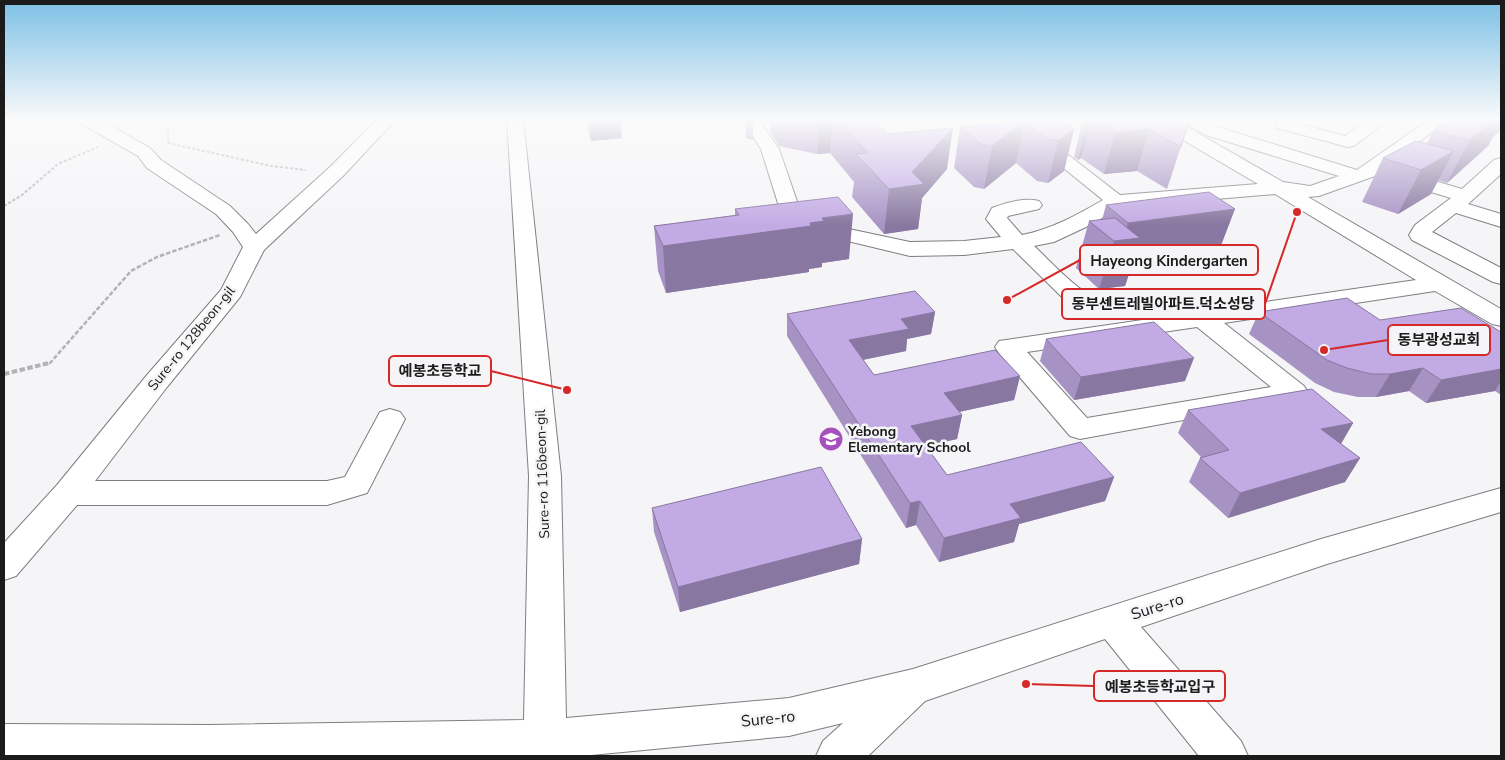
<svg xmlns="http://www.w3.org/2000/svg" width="1505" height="760" font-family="'Nunito Sans','Noto Sans KR',sans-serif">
  <rect width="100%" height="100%" fill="#f5f4f7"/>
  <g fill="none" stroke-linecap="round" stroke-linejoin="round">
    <defs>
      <g id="minor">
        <path d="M78 119H99L150 148 161 160 230 206 248 224 256 234 330 167 378 119H396L344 175 264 250 240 297 167 387 95 481H327L345 477 380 412 390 409 400 412 405 419 367 493 327 505H77L16 576 4 580V543L57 485 147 375 221 290 243 247 233 232 216 214 147 168 138 156 80 123Z"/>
        <path d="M507 119H523L561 476 566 718 789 698 913 669 1321 539 1501 488V512L1327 564 1141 627 1241 741 1248 756H1199L1105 639 925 701 868 756H816L823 741 843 723 789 736 581 756H4V724L210 725 524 720 529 476Z"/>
        <path d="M742 119H758L779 149 801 213 816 222 910 242 964 241 1001 237 986 219 992 208C1006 203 1024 197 1039 201L1042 205 1039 209 1008 216 1007 218 1022 235C1052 229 1077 215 1103 200L1003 119H1022L1120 195 1258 184 1154 123 1152 119H1173L1283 182 1310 186 1339 176 1206 135 1190 126 1188 122 1190 119H1203L1218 127 1357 170 1430 119H1449L1375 176 1319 196 1308 197 1501 309V326L1492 324 1435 291 1224 323 1304 386 1308 392 1304 398 1080 439 1070 436 999 353 995 347 999 341 1416 280 1275 194 1121 207 1086 227 1054 242 1034 246C1056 266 1085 302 1116 304 1130 305 1144 299 1159 303L1162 308 1159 313 1117 319 1090 314 1071 306 1013 249 964 255 910 256 802 230 785 220 782 216 761 149ZM1197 327 1271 387 1087 418 1027 352Z"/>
        <path d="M1279 119H1300L1297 123 1345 136 1370 119H1386L1387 121 1354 146 1348 147 1277 128 1275 124Z"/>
        <path d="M1501 158V174L1468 204 1501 214V227L1456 213 1432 232 1501 268V284L1493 282 1412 240 1409 235 1415 225 1451 198 1391 180 1389 176 1391 172 1398 170 1462 189 1494 160Z"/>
      </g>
    </defs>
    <use href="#minor" stroke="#7e7d80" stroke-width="2"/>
    <g stroke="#b3b2b4" stroke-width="2" stroke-dasharray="3 2" stroke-linecap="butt">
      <path d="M164 119 168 124V143L271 166 306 170"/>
      <path d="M4 206 22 195 58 164 98 147"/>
    </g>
    <path stroke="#b3b2b4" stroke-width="2.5" stroke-dasharray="4.5 2" stroke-linecap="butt" d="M43 365 50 363 131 271 157 257 220 235"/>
    <path stroke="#b3b2b4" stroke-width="4" stroke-dasharray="5.5 2.5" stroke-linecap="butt" d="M4 374 49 363"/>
    <use href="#minor" fill="#fff" fill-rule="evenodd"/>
  </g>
  <g fill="#a792c4">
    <path d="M585 119H620L622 138 591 141Z"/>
    <path d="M746 119H753V140L746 138Z"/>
    <path d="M770 119H877L876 122 888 134 947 169 922 198 918 229 884 234 852 197 854 182 830 153 817 154 779 146 770 132Z"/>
    <path d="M1055 119H1067L1065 123 1074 129 1064 171 1048 183 1037 181 1016 163 984 189 974 187 954 168 960 127 1027 121 1026 122Z"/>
    <path d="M1083 119H1190L1167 189 1137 171 1104 174 1081 158 1078 160 1074 157Z"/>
    <path d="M1433 131 1493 137 1488 146 1447 183 1438 180 1431 194 1398 214 1362 202 1383 158 1427 144Z"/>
    <path d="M1106 205 1217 256 1131 268 1125 286 1099 289 1076 268 1089 221 1102 220Z"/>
    <path d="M735 209 849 259 822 263V267L809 269V272L666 293 658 271 654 226 735 215Z"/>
    <path d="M935 312 931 334 907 339 906 351 863 360 874 375 1020 376 1014 400 959 412 962 415 957 439 926 446 947 475 1114 477 1105 501 1019 524 1014 542 939 562 916 525 906 528 787 336V314Z"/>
    <path d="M1259 312 1380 320 1501 332V395L1495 391 1426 403 1409 391 1376 397H1358L1334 392 1315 383 1249 334Z"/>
    <path d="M1046 339 1185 381 1074 400 1040 361Z"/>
    <path d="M1188 410 1353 423 1341 444 1360 458 1345 482 1228 518 1189 482 1200 458 1201 457 1178 433Z"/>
    <path d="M652 508 862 539 859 564 680 612 654 532Z"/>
  </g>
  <g fill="#8877a0">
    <path d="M589 119H620L622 138 591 141Z"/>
    <path d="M819 119H832L830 153 817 154Z"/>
    <path d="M1088 119H1091L1081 158 1078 160Z"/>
    <path d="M1495 119H1501V130L1493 137 1488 146 1447 183 1470 140Z"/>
    <path d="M1024 122 1016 163 984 189 992 146Z"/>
    <path d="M953 128 947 169 922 198 918 229 884 234 889 189 912 172Z"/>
    <path d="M1074 129 1064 171 1048 183 1058 141Z"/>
    <path d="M1149 129 1137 171 1104 174 1115 133Z"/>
    <path d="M1454 151 1431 194 1398 214 1421 170Z"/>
    <path d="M1235 209 1217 256 1131 268 1125 286 1099 289 1114 241 1123 240 1128 223Z"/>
    <path d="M853 214 849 259 822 263V267L809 269V272L666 293 663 246 810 223 822 218Z"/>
    <path d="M935 312 931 334 907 339 906 351 847 363 849 340 901 319Z"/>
    <path d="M1194 358 1185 381 1074 400 1081 377Z"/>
    <path d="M1423 368 1409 391 1376 397 1390 374Z"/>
    <path d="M1501 369V381L1495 391 1426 403 1441 380Z"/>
    <path d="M1020 376 1014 400 940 416 944 393Z"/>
    <path d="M962 415 957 439 908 450 911 426Z"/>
    <path d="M1353 423 1339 447 1321 429Z"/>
    <path d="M1360 458 1345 482 1228 518 1240 493Z"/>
    <path d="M1114 477 1105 501 1019 524 1014 542 939 562 944 538 1010 504Z"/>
    <path d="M920 501 916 525 906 528 910 503Z"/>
    <path d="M862 539 859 564 680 612 678 587Z"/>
  </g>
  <g fill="#c2aae4" stroke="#8877a0">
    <path d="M838 119H873L888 134 953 128 912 172 924 184 889 189 856 154 868 153Z"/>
    <path d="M1055 119H1060L1074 129 1058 141 1047 139 1024 122 992 146 981 144 960 127 1027 121 1024 122Z"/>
    <path d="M1095 119H1190L1181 147 1149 129 1115 133Z"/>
    <path d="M1449 119H1495L1470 140 1433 131Z"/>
    <path d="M1416 141 1454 151 1421 170 1383 158Z"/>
    <path d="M1209 192 1235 209 1128 223 1106 205Z"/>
    <path d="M838 197 853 214 822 218 824 221 810 223 811 226 663 246 654 226 739 215 735 209Z"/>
    <path d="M1115 218 1140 238 1114 241 1089 221Z"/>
    <path d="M915 291 935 312 901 319 909 329 849 340 874 375 995 350 1020 376 944 393 962 415 911 426 947 475 1081 442 1114 477 1010 504 1021 518 944 538 920 501 910 503 787 314Z"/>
    <path d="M1347 298 1380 320 1461 308 1501 332V369L1441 380 1423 368 1390 374H1371L1347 368 1327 360 1259 312Z"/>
    <path d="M1154 322 1194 358 1081 377 1046 339Z"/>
    <path d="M1312 389 1353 423 1321 429 1360 458 1240 493 1200 458 1229 450 1188 410Z"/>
    <path d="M821 467 862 539 678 587 652 508Z"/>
  </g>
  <linearGradient id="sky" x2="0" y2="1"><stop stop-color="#7dc0e5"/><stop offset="0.53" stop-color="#fafafb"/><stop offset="1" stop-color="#fafafb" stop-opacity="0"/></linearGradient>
  <rect width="1505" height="226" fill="url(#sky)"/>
  <defs>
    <symbol id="school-disc" viewBox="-11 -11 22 22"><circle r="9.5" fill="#a650bd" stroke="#f5f4f7"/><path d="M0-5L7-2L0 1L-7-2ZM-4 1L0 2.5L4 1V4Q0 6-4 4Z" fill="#fff"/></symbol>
  </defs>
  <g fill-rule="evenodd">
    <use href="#school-disc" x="817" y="425" width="28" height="28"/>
  </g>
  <g text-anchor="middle" stroke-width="5" stroke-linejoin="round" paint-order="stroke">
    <g font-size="14" fill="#1b1b1c" stroke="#f5f4f7">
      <text transform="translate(191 338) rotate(-51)" y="5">Sure-ro 128beon-gil</text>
      <text transform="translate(542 474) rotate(-92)" y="5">Sure-ro 116beon-gil</text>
    </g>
    <g font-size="14" font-weight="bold" fill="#1b1b1c" stroke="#f5f4f7" text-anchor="start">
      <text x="848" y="436">Yebong<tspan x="848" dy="16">Elementary School</tspan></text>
    </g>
    <g font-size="16" fill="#1b1b1c" stroke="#f5f4f7">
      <text transform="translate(1157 606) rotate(-18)" y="6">Sure-ro</text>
      <text transform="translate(768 718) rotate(-6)" y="6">Sure-ro</text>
    </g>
  </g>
  <path fill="none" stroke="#d62828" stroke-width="2" d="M1007 300L1080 260M1297 212L1265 304M1324 350L1388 340M567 390L491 371M1026 684L1094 686"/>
  <g fill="#d62828" stroke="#f5f4f7" stroke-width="2">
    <circle cx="1007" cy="300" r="5"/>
    <circle cx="1297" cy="212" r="5"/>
    <circle cx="1324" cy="350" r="5"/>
    <circle cx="567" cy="390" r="5"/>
    <circle cx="1026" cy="684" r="5"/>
  </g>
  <g fill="#f5f4f7" stroke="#d62828" stroke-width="2">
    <rect x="1080" y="245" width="178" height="30" rx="5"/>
    <rect x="1062" y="289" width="203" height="30" rx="5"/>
    <rect x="1388" y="325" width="102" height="30" rx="5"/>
    <rect x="389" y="356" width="102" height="30" rx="5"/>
    <rect x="1094" y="671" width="131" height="30" rx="5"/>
  </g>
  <g font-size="15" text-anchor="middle" font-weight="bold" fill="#1b1b1c">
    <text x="1169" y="266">Hayeong Kindergarten</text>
    <text x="1163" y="309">동부센트레빌아파트.덕소성당</text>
    <text x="1439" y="345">동부광성교회</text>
    <text x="440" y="376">예봉초등학교</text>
    <text x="1160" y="692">예봉초등학교입구</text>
  </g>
  <rect width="1505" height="760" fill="none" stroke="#1b1b1c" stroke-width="10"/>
</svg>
